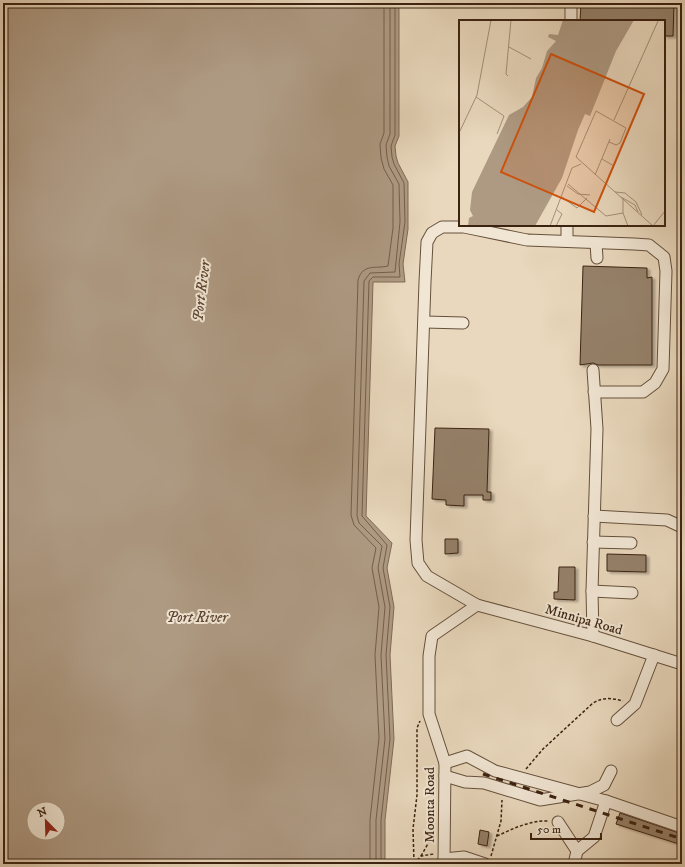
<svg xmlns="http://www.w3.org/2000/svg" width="685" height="867" font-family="'IM FELL DW Pica',serif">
  <defs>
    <filter id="shadow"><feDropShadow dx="3" dy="2" stdDeviation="1" flood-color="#0004"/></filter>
  </defs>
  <rect width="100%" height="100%" fill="#e9d8bd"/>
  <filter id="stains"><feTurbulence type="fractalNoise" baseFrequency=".005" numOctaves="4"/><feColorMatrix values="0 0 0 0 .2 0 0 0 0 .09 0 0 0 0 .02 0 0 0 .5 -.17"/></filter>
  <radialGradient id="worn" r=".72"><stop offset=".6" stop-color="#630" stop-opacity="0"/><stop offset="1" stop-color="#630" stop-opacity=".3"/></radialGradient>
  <path fill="#ae9a83" stroke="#806a55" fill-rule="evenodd" d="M3 3H399V136L395 146 396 156 398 163 408 182V229L403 264 405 282H373L366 516 392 543 387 568 394 607 390 655 394 739 385 820V864H3ZM34 809H58V833H34Z"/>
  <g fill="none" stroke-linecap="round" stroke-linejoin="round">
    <g stroke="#745e4a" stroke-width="1">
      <path d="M370 864V820L379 738 375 655 379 607 372 568 376 548 354 525 351 515 358 280C363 263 376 269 388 266L393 228V185L384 169 381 158 380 144 384 133V3"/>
      <path d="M376 864V820L385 739 381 655 385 607 378 568 382 546 359 523 357 516 364 281 370 273 395 272 400 222 399 184 389 166 387 157 386 145 390 134V3"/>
      <path d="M381 864V820L390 739 386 655 390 607 383 568 387 545 362 516 369 281 373 277H400L399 264 405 222 404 183 394 164 392 157 391 146 395 135V3"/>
    </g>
  </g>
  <g fill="#95816a" stroke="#3b2211" filter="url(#shadow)">
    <path d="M581 3H674L673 36H664V21H580Z"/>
    <path d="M583 266 647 268V278L652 277V365H598L593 363 580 365Z"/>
    <path d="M435 428 489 429 487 492H491V500H483V495H464V506L446 505V500L432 499Z"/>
    <path d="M445 539H458V553L445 554Z"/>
    <path d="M607 554 646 555V572L607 571Z"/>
    <path d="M559 567H575V600L554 599V592H558Z"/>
    <path d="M620 813 682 834V845L616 824Z"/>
    <path d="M480 830 489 832 487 846 478 844Z"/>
  </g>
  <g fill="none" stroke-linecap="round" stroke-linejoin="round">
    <defs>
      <g id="minor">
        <path d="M571 21V3"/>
        <path d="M567 241V225"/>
        <path d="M596 243 597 258"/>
        <path d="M425 322 463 323"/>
        <path d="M594 392H643L655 383 663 369 666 271 664 257 649 245 634 244 527 240 464 227H442L432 233 427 242 425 282 416 540 418 563 427 576 477 605 593 636 682 664"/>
        <path d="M594 516 667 520 682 527"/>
        <path d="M593 542 631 543"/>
        <path d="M592 591 632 593"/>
        <path d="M593 636 592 591 597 429 593 370"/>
        <path d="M617 720 635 704 654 655"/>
        <path d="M445 763 467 756 495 771 606 801 682 827"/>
        <path d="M445 776 465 782 484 783 540 800 590 792 604 785 611 771"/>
        <path d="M558 822 577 851"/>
        <path d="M444 859 464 857 485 864"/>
        <path d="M444 864 445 763 429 714V656L432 636 477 605"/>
        <path d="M574 864 577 851 594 837 606 801"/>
      </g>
    </defs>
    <use href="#minor" stroke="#66503c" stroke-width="13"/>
    <g stroke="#3b2211" stroke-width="1.5" stroke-dasharray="3 2" stroke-linecap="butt">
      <path d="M526 769 543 749 593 703C603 697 612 698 623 701"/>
      <path d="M497 836C512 829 531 820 548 821"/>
      <path d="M421 856 434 833"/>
      <path d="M491 856 501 821 502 800"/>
      <path d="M414 862 413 829 417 795V728L420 721"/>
      <path d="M414 864 421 856 434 854"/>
    </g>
    <use href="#minor" stroke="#f1e6d4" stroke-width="11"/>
    <path stroke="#3b2211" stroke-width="3" stroke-dasharray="7 7" stroke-linecap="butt" d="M483 774 682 839"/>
  </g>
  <g text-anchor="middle" stroke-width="4" stroke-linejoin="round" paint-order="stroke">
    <g font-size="14" fill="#3b2211" stroke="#f1e6d4">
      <text transform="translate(584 619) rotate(16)" y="5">Minnipa Road</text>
      <text transform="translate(429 805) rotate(-90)" y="5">Moonta Road</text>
    </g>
    <g font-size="15" font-style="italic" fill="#5e4633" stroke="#f1e6d4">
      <text transform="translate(201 291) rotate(-83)" y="5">Port River</text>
      <text x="197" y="622">Port River</text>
    </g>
  </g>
  <g transform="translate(459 20)">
    <rect width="206" height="206" fill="#e9d8bd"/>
    <path d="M104 0H175L157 31 131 96 126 94 119 110 103 158 76 206H9L10 198 14 196 11 190 13 172 50 95 64 87 73 77 77 58 83 48 88 31 97 21 89 17 90 14 99 15Z" fill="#ae9a83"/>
    <path fill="none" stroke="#a38f78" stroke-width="1" d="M50 27 72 39M49 56 47 54 52 0M17 77 45 96 38 114M155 100 199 1M0 113 18 75 32 0M150 122 157 125 161 123 167 108 137 91 117 137 194 206M143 139 155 146M136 155 151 119M109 164 147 196 164 193 169 206M108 166 119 174 131 175M156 172 166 173 177 182 183 195M103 177 118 188 128 178M162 177 176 185 179 192M164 179V193M91 206 113 148 122 144M97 206 103 194 98 190M194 206 206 191"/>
    <path fill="#ce510d" fill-opacity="0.15" stroke="#ce510d" stroke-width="2" d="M92 34 185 74 135 192 42 152Z"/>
    <rect width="206" height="206" fill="none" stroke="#3b2211" stroke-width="2"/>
  </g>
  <rect width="685" height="867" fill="none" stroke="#e9d8bd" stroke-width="16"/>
  <rect x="4" y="4" width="677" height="859" fill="none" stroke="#3b2211" stroke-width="2"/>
  <rect x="8" y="8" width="669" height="851" fill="none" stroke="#3b2211"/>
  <g transform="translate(46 821) rotate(337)"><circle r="19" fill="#f1e6d4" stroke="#a89886"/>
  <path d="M0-3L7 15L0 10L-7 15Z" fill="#8f2418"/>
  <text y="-6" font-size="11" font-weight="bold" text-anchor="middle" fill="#3b2211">N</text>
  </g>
  <path d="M531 833v6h70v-6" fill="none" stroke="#3b2211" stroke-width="2"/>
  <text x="537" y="833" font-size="12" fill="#3b2211" stroke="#f1e6d4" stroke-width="3" paint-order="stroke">50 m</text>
  <rect width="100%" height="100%" filter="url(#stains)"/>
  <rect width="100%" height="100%" fill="url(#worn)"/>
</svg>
